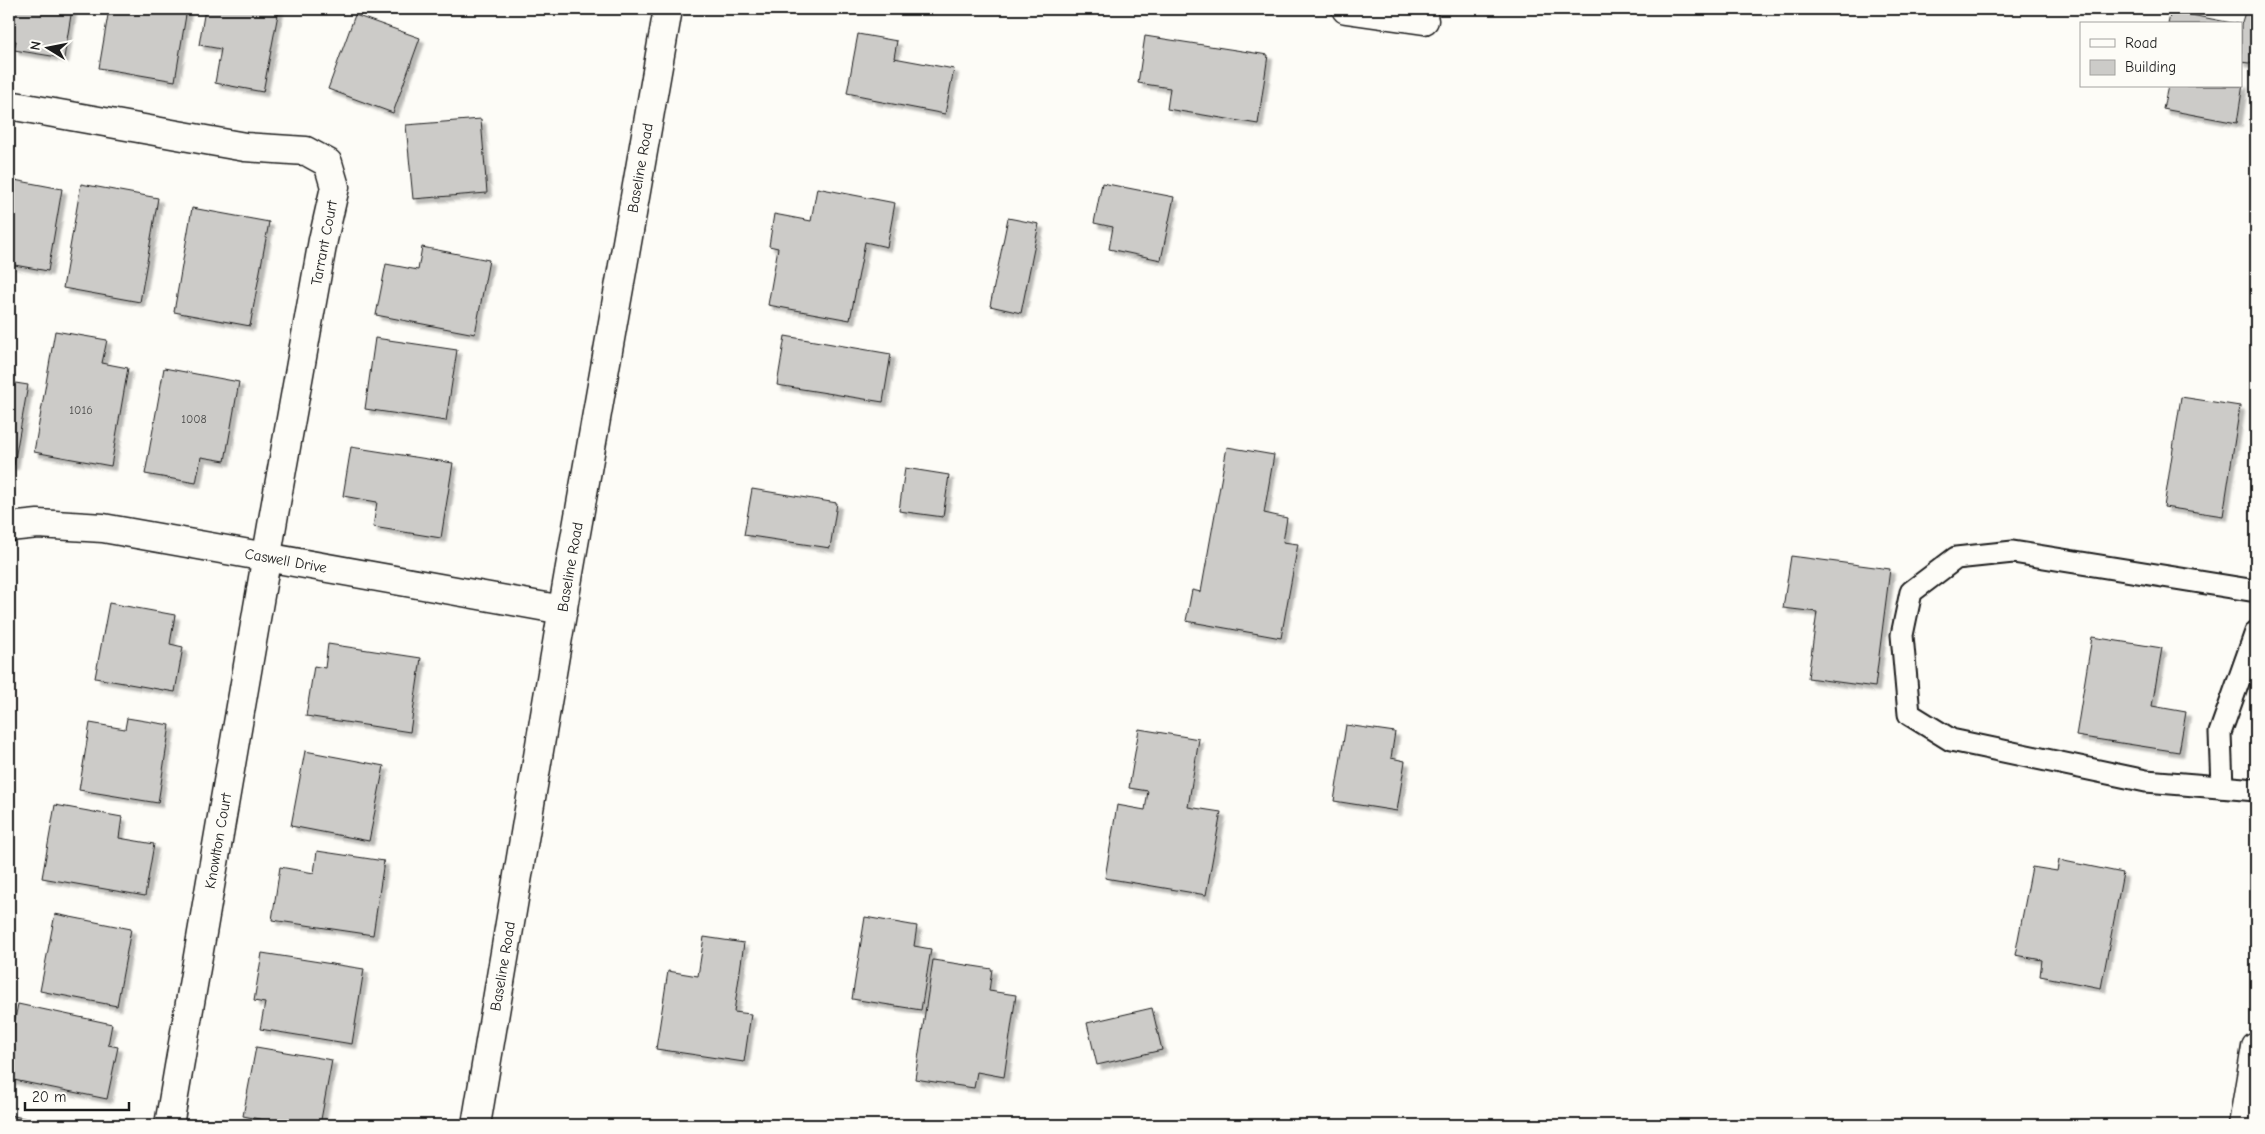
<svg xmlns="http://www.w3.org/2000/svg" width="2265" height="1134" font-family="'Comic Neue',sans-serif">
  <defs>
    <filter id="shadow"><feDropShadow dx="4.5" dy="4.5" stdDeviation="1" flood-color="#0004"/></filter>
  </defs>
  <rect width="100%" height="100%" fill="#fdfcf7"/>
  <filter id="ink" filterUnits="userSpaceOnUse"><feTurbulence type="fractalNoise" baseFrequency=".02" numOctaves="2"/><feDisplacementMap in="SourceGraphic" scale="10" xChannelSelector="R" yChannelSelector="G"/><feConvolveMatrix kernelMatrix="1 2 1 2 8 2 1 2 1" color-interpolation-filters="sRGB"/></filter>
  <g filter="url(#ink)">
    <g fill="#cccbc8" stroke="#1c1c1c" filter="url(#shadow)">
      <path d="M9 9H72L64 58 14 50 16 41 9 40Z"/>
      <path d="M109 9H187L175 81 99 68Z"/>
      <path d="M205 9H279L263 92 215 83 221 49 199 45Z"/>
      <path d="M2246 9 2256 11V64L2241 62V25Z"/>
      <path d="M2171 11 2237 24H2168Z"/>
      <path d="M355 15 420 38 393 113 328 89Z"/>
      <path d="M858 34 897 41 894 58 954 69 945 114 872 100V98L847 93Z"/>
      <path d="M1145 36 1268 55 1258 124 1167 109 1170 88 1138 83Z"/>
      <path d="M2241 83 2243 84 2237 123 2163 109 2168 86H2241Z"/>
      <path d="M481 119 487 193 413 199 406 125Z"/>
      <path d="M9 179 62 189 48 271 9 264Z"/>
      <path d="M1102 183 1174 197 1161 260 1109 249 1113 227 1094 223Z"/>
      <path d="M81 184 158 198 140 302 63 288Z"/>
      <path d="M817 188 895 203 887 247 865 242 850 320 768 305 778 248 769 246 774 214 811 221Z"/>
      <path d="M192 208 269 222 250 326 174 312Z"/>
      <path d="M1008 218 1039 224 1021 313 990 306Z"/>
      <path d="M422 247 489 260 475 334 376 315 386 264 418 270Z"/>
      <path d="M55 331 107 340 102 363 128 368 111 466 34 452Z"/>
      <path d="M785 336 891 354 883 402 777 385Z"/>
      <path d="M375 338 457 350 446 421 365 409Z"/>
      <path d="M164 368 239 382 225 461 201 457 196 483 145 474Z"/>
      <path d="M9 382 28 385 14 465H9Z"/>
      <path d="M2181 397 2240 406 2223 516 2164 507Z"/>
      <path d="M351 447 453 463 441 538 373 527 377 502 343 496Z"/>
      <path d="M1227 447 1274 455 1264 513 1287 518 1283 542 1298 544 1281 638 1186 621 1192 590 1201 592Z"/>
      <path d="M905 468 949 475 943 517 899 511Z"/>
      <path d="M752 489 837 503 830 548 744 535Z"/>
      <path d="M1791 556 1890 569 1875 687 1808 678 1817 612 1783 608Z"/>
      <path d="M109 603 175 615 170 644 183 647 175 692 95 678Z"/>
      <path d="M2092 637 2162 648 2152 706 2186 712 2179 752 2076 736Z"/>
      <path d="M328 644 421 658 410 732 306 716 314 666 325 668Z"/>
      <path d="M127 718 170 725 158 803 79 790 90 723 125 729Z"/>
      <path d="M1346 725 1395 732 1391 758 1405 761 1397 811 1334 801Z"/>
      <path d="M1139 729 1199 739 1188 807 1221 812 1206 895 1105 878 1117 805 1145 810 1148 791 1129 788Z"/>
      <path d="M305 751 384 766 369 841 291 826Z"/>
      <path d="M55 805 122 817 119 838 154 844 145 896 42 878Z"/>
      <path d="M317 851 384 861 373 935 272 920 280 867 314 873Z"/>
      <path d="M2059 860 2123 873 2101 988 2040 976 2042 960 2015 955 2032 867 2057 871Z"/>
      <path d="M55 914 131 929 117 1006 40 991Z"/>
      <path d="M865 917 917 926 914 946 931 949 921 1010 852 999Z"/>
      <path d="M704 937 744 943 734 1012 751 1014 744 1062 656 1049 668 971 698 976Z"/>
      <path d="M262 953 364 969 352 1044 260 1029 265 1003 254 1001Z"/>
      <path d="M933 960 992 969 989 991 1016 995 1004 1077 977 1072 974 1088 915 1079Z"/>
      <path d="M18 1004 112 1024 108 1045 118 1047 107 1099 9 1079V1049Z"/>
      <path d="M1152 1008 1162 1050 1097 1065 1087 1023Z"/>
      <path d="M256 1047 332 1060 320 1125H291L243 1116Z"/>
      <path d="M9 1115 58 1125H9Z"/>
      <path d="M1994 1121 2022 1125H1993Z"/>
    </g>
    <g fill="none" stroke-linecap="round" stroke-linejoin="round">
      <defs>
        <g id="service">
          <path d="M2256 591 2013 552 1956 558 1911 592 1902 635 1909 714 1951 740 2146 781 2256 790"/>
          <path d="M2222 787 2220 733 2256 632"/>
        </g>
        <g id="minor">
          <path d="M1346 9 1424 20"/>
          <path d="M9 105 245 147 306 151 328 163 335 187 323 240 274 514 169 1125"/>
          <path id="s1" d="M9 527 38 524 103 528 563 610"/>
          <path d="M2243 1125 2256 1047"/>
        </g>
        <g id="primary">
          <path id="s2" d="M476 1125 567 584 668 9"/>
        </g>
      </defs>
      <use href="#service" stroke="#1c1c1c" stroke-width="25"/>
      <use href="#minor" stroke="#1c1c1c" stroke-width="31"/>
      <use href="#primary" stroke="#1c1c1c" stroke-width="31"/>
      <use href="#service" stroke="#fdfcf7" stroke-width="21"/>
      <use href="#minor" stroke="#fdfcf7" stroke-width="28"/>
      <use href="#primary" stroke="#fdfcf7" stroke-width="28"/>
    </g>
  </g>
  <g text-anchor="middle" stroke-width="4" stroke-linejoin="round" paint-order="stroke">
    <g font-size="12" fill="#484847">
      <text x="81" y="414">1016</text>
      <text x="194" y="423">1008</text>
    </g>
    <g font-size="15" fill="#1c1c1c" stroke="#fdfcf7">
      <text dy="5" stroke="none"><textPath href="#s2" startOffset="971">Baseline Road</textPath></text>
      <text transform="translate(324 243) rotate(-79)" y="5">Tarrant Court</text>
      <text dy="5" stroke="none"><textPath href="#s1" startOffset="280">Caswell Drive</textPath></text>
      <text dy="5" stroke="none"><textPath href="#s2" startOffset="566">Baseline Road</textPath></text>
      <text transform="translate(218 841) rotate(-80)" y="5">Knowlton Court</text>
      <text dy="5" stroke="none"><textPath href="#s2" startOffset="161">Baseline Road</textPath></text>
    </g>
  </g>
  <rect width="2265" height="1134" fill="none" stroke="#fdfcf7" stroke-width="30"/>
  <rect x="15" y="15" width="2235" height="1104" fill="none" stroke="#1c1c1c" stroke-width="2" filter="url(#ink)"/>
  <rect x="2080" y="22" width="162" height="65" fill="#fdfcf7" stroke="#a3a29f"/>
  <rect x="2090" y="39" width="25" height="8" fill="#fdfcf7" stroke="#a3a29f"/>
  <text x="2125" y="48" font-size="15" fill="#1c1c1c">Road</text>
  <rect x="2090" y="60" width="25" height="15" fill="#cccbc8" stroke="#a3a29f"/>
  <text x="2125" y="72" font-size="15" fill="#1c1c1c">Building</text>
  <g transform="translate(48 48) rotate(280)" stroke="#fdfcf7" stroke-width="4" paint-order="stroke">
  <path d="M0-4L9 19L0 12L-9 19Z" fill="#1c1c1c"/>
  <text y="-8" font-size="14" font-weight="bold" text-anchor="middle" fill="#1c1c1c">N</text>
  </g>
  <path d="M25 1102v8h104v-8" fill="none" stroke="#1c1c1c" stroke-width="2.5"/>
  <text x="32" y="1102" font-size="15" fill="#1c1c1c" stroke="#fdfcf7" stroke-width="4" paint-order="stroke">20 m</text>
</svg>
